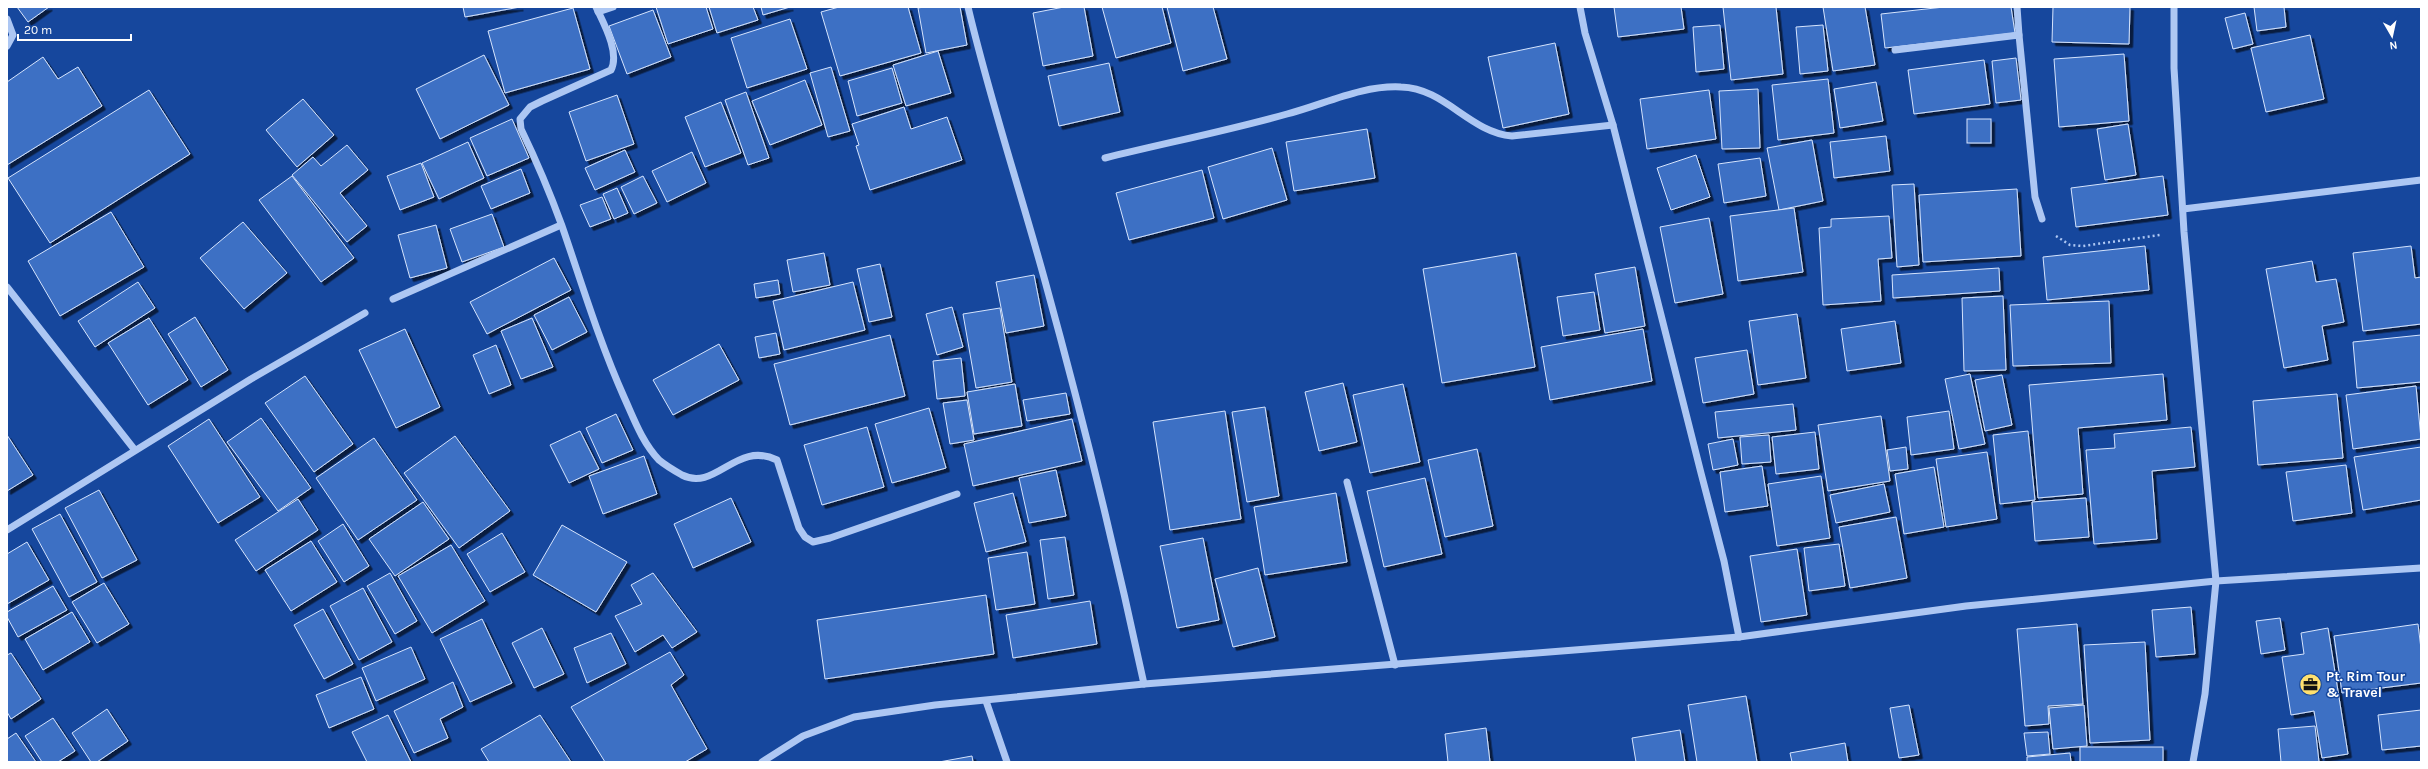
<svg xmlns="http://www.w3.org/2000/svg" width="2428" height="769" font-family="Karla,sans-serif">
  <defs>
    <filter id="shadow"><feDropShadow dx="3.5" dy="3.5" stdDeviation="0" flood-color="#0009"/></filter>
  </defs>
  <rect width="100%" height="100%" fill="#16479d"/>
  <g fill="#3e70c4" stroke="#d5e4fd" filter="url(#shadow)">
    <path d="M17 7H49L28 22Z"/>
    <path d="M463 7H520L465 17Z"/>
    <path d="M656 7H706L713 29 668 44Z"/>
    <path d="M709 7H753L758 20 717 33Z"/>
    <path d="M761 7H790L763 15Z"/>
    <path d="M839 7H908L921 53 840 76 821 12Z"/>
    <path d="M924 7H960L967 45 926 53 918 8Z"/>
    <path d="M1064 7H1084L1093 56 1043 66 1033 13Z"/>
    <path d="M1102 7H1162L1171 43 1116 58Z"/>
    <path d="M1167 7H1213L1227 59 1183 71Z"/>
    <path d="M1614 7H1681L1684 29 1618 37Z"/>
    <path d="M1723 7H1776L1783 74 1731 80Z"/>
    <path d="M1823 7H1865L1875 65 1833 71Z"/>
    <path d="M1944 7H2011L2015 33 1885 48 1881 14Z"/>
    <path d="M2053 7H2130L2129 44 2052 42Z"/>
    <path d="M2254 7H2284L2286 27 2257 31Z"/>
    <path d="M573 8 590 69 505 93 488 31Z"/>
    <path d="M653 10 671 57 627 74 609 26Z"/>
    <path d="M2245 13 2253 44 2233 49 2225 18Z"/>
    <path d="M790 19 807 69 747 88 731 38Z"/>
    <path d="M1720 25 1724 69 1696 72 1693 27Z"/>
    <path d="M1823 25 1828 71 1800 74 1796 27Z"/>
    <path d="M2310 35 2324 99 2266 112 2251 48Z"/>
    <path d="M1555 43 1569 114 1503 128 1488 57Z"/>
    <path d="M938 51 951 93 906 106 893 65Z"/>
    <path d="M2124 54 2129 121 2059 127 2054 59Z"/>
    <path d="M484 55 509 105 440 139 416 89Z"/>
    <path d="M43 57 58 79 78 67 102 106 7 165V82Z"/>
    <path d="M2016 58 2021 100 1996 103 1992 61Z"/>
    <path d="M1984 60 1990 104 1914 114 1908 70Z"/>
    <path d="M1109 63 1120 112 1059 126 1048 76Z"/>
    <path d="M831 67 850 131 828 137 810 73Z"/>
    <path d="M892 68 902 103 857 116 848 81Z"/>
    <path d="M1828 79 1834 133 1778 140 1772 85Z"/>
    <path d="M805 80 822 125 770 145 752 101Z"/>
    <path d="M1876 82 1883 121 1840 128 1834 89Z"/>
    <path d="M1758 89 1760 148 1722 149 1719 91Z"/>
    <path d="M149 90 190 154 50 243 8 178Z"/>
    <path d="M1709 90 1716 139 1647 149 1640 99Z"/>
    <path d="M746 92 769 158 748 165 725 100Z"/>
    <path d="M617 95 634 144 586 161 569 112Z"/>
    <path d="M303 99 334 135 297 167 266 130Z"/>
    <path d="M721 102 741 153 705 167 685 117Z"/>
    <path d="M904 107 911 129 947 117 962 160 870 190 856 146 859 145 852 124Z"/>
    <path d="M512 119 529 158 487 176 470 138Z"/>
    <rect x="1967" y="119" width="24" height="24"/>
    <path d="M2128 124 2136 175 2105 180 2097 129Z"/>
    <path d="M1367 129 1375 178 1294 191 1286 142Z"/>
    <path d="M1886 136 1890 171 1834 178 1830 142Z"/>
    <path d="M1812 140 1823 201 1779 210 1767 148Z"/>
    <path d="M468 142 484 178 439 199 422 163Z"/>
    <path d="M347 145 368 170 340 193 367 226 347 242 292 175 313 157 321 166Z"/>
    <path d="M1272 148 1287 200 1223 219 1208 167Z"/>
    <path d="M625 150 635 172 595 190 585 168Z"/>
    <path d="M692 152 706 183 667 202 652 171Z"/>
    <path d="M1696 155 1710 197 1671 210 1657 168Z"/>
    <path d="M1760 158 1766 196 1724 203 1718 164Z"/>
    <path d="M421 163 434 197 400 210 387 176Z"/>
    <path d="M521 169 530 193 491 209 481 186Z"/>
    <path d="M1202 170 1214 218 1129 240 1116 193Z"/>
    <path d="M292 176 354 258 321 282 259 200Z"/>
    <path d="M643 176 657 203 634 214 621 187Z"/>
    <path d="M2163 176 2168 215 2076 227 2071 188Z"/>
    <path d="M1914 184 1919 265 1897 267 1892 185Z"/>
    <path d="M617 188 628 213 614 219 603 194Z"/>
    <path d="M2017 189 2021 256 1923 262 1919 195Z"/>
    <path d="M602 197 611 219 590 227 580 205Z"/>
    <path d="M1794 208 1803 272 1738 281 1730 216Z"/>
    <path d="M111 212 144 267 60 316 28 261Z"/>
    <path d="M492 214 504 247 462 262 450 229Z"/>
    <path d="M1889 216 1892 258 1878 259 1881 301 1823 305 1819 228 1831 227V219Z"/>
    <path d="M1709 218 1723 294 1675 303 1660 227Z"/>
    <path d="M243 222 287 273 244 309 200 258Z"/>
    <path d="M436 225 447 268 410 278 398 235Z"/>
    <path d="M2145 246 2149 290 2047 300 2043 257Z"/>
    <path d="M2411 246 2415 278 2421 277V324L2363 331 2353 253Z"/>
    <path d="M824 253 830 285 793 292 787 260Z"/>
    <path d="M1516 253 1535 367 1442 383 1423 269Z"/>
    <path d="M554 258 571 290 487 334 470 302Z"/>
    <path d="M2312 261 2316 282 2336 279 2344 322 2322 326 2328 360 2284 368 2266 269Z"/>
    <path d="M880 264 892 317 869 322 857 269Z"/>
    <path d="M1635 267 1645 326 1605 333 1595 274Z"/>
    <path d="M1999 268 2000 291 1893 298 1892 275Z"/>
    <path d="M1034 275 1044 326 1006 333 996 282Z"/>
    <path d="M778 280 780 294 756 298 754 284Z"/>
    <path d="M138 282 155 308 95 347 78 321Z"/>
    <path d="M853 282 865 330 784 350 773 301Z"/>
    <path d="M1594 292 1600 330 1563 336 1557 297Z"/>
    <path d="M2003 296 2006 370 1964 371 1962 298Z"/>
    <path d="M569 297 587 332 552 350 534 315Z"/>
    <path d="M2109 301 2111 363 2013 366 2010 305Z"/>
    <path d="M952 307 963 347 937 355 926 314Z"/>
    <path d="M1000 308 1012 382 976 388 963 314Z"/>
    <path d="M1797 314 1806 378 1758 385 1749 321Z"/>
    <path d="M195 317 228 370 201 387 168 334Z"/>
    <path d="M149 318 188 380 148 405 108 343Z"/>
    <path d="M532 318 553 367 521 379 501 331Z"/>
    <path d="M1895 321 1901 363 1847 371 1841 329Z"/>
    <path d="M405 329 440 407 396 428 359 350Z"/>
    <path d="M1643 329 1652 381 1550 400 1541 347Z"/>
    <path d="M776 333 780 354 759 358 755 337Z"/>
    <path d="M890 335 905 396 790 425 774 364Z"/>
    <path d="M2421 335V382L2357 388 2353 342Z"/>
    <path d="M719 344 739 380 673 415 653 380Z"/>
    <path d="M496 345 511 385 489 394 473 355Z"/>
    <path d="M1747 350 1754 394 1703 403 1695 358Z"/>
    <path d="M961 358 965 396 937 399 933 361Z"/>
    <path d="M1970 374 1985 444 1959 449 1945 379Z"/>
    <path d="M2163 374 2167 420 2078 428 2083 494 2038 498 2029 385Z"/>
    <path d="M2002 375 2012 425 1985 431 1975 380Z"/>
    <path d="M305 376 353 444 314 472 265 403Z"/>
    <path d="M1343 383 1357 442 1319 451 1305 392Z"/>
    <path d="M1015 384 1022 426 974 434 967 392Z"/>
    <path d="M1403 384 1420 462 1370 473 1353 395Z"/>
    <path d="M2416 386 2421 439 2353 449 2346 395Z"/>
    <path d="M1066 393 1070 414 1027 421 1023 400Z"/>
    <path d="M2337 394 2343 458 2258 465 2253 401Z"/>
    <path d="M967 400 974 440 950 444 943 403Z"/>
    <path d="M1793 404 1796 430 1718 438 1715 412Z"/>
    <path d="M1265 407 1279 496 1247 502 1232 412Z"/>
    <path d="M929 408 946 468 892 483 875 424Z"/>
    <path d="M1225 411 1241 519 1170 530 1153 422Z"/>
    <path d="M1949 411 1954 449 1911 455 1907 417Z"/>
    <path d="M616 414 633 450 602 463 586 428Z"/>
    <path d="M1881 416 1890 481 1828 491 1818 425Z"/>
    <path d="M261 418 311 488 278 511 227 442Z"/>
    <path d="M209 419 260 497 218 523 168 446Z"/>
    <path d="M1072 419 1082 461 973 486 964 444Z"/>
    <path d="M867 427 884 487 822 505 804 445Z"/>
    <path d="M2191 427 2195 467 2152 471 2157 539 2094 544 2086 450 2115 448 2114 434Z"/>
    <path d="M580 431 599 469 569 483 550 445Z"/>
    <path d="M2028 431 2035 500 2000 504 1993 435Z"/>
    <path d="M1815 432 1819 469 1776 474 1772 437Z"/>
    <path d="M7 435 33 475 7 491Z"/>
    <path d="M1769 435 1771 462 1742 464 1740 437Z"/>
    <path d="M455 436 510 511 459 548 404 473Z"/>
    <path d="M374 438 417 500 358 540 316 478Z"/>
    <path d="M1733 439 1738 465 1713 470 1708 444Z"/>
    <path d="M1906 447 1908 469 1890 471 1887 450Z"/>
    <path d="M2421 447V500L2363 510 2354 457Z"/>
    <path d="M1477 449 1493 526 1445 537 1428 460Z"/>
    <path d="M1987 452 1997 519 1946 527 1936 459Z"/>
    <path d="M644 456 657 494 603 514 589 476Z"/>
    <path d="M2346 465 2352 513 2293 521 2286 472Z"/>
    <path d="M1762 466 1768 506 1725 512 1720 472Z"/>
    <path d="M1934 467 1944 527 1904 534 1895 474Z"/>
    <path d="M1056 470 1066 516 1029 523 1019 478Z"/>
    <path d="M1821 476 1830 538 1777 546 1768 484Z"/>
    <path d="M1425 478 1442 554 1384 567 1367 491Z"/>
    <path d="M1884 484 1890 512 1836 523 1830 495Z"/>
    <path d="M99 490 137 560 102 578 65 508Z"/>
    <path d="M1013 493 1026 542 986 552 974 503Z"/>
    <path d="M1336 493 1347 562 1265 575 1254 507Z"/>
    <path d="M731 498 751 542 693 568 674 524Z"/>
    <path d="M2086 498 2089 537 2035 541 2032 502Z"/>
    <path d="M298 499 318 530 256 571 235 540Z"/>
    <path d="M423 502 449 539 395 576 369 539Z"/>
    <path d="M60 514 97 582 69 597 32 529Z"/>
    <path d="M1896 517 1907 578 1850 588 1839 527Z"/>
    <path d="M343 524 369 566 344 582 318 541Z"/>
    <path d="M562 525 627 562 596 612 533 575Z"/>
    <path d="M502 533 525 572 490 592 467 554Z"/>
    <path d="M1065 537 1074 595 1048 599 1040 540Z"/>
    <path d="M1203 538 1219 620 1177 628 1160 546Z"/>
    <path d="M311 541 337 582 291 611 265 570Z"/>
    <path d="M27 542 49 580 7 604V554Z"/>
    <path d="M1839 544 1845 586 1809 591 1804 548Z"/>
    <path d="M451 545 485 601 432 633 398 576Z"/>
    <path d="M1797 549 1807 615 1761 622 1750 556Z"/>
    <path d="M1027 552 1035 604 996 610 988 558Z"/>
    <path d="M1258 568 1275 637 1233 647 1215 579Z"/>
    <path d="M390 573 417 621 395 634 367 586Z"/>
    <path d="M653 573 697 632 672 648 663 635 635 652 615 616 642 604 631 585Z"/>
    <path d="M104 583 129 624 97 643 72 602Z"/>
    <path d="M53 586 67 610 18 637 7 617V612Z"/>
    <path d="M363 588 392 642 359 660 330 606Z"/>
    <path d="M986 595 994 654 825 679 817 620Z"/>
    <path d="M1090 601 1097 644 1013 658 1006 615Z"/>
    <path d="M2191 607 2195 654 2156 657 2152 610Z"/>
    <path d="M323 609 353 664 324 679 294 625Z"/>
    <path d="M72 612 90 642 43 670 25 639Z"/>
    <path d="M2280 618 2285 650 2261 654 2256 621Z"/>
    <path d="M482 619 512 683 470 702 440 639Z"/>
    <path d="M2077 624 2083 704 2048 706 2049 724 2025 726 2017 629Z"/>
    <path d="M2418 624 2421 649V683L2342 693 2334 636Z"/>
    <path d="M542 628 564 674 534 688 512 643Z"/>
    <path d="M2328 628 2348 754 2322 758 2314 711 2291 715 2282 657 2304 654 2301 633Z"/>
    <path d="M611 633 626 664 587 683 574 648Z"/>
    <path d="M2145 642 2150 740 2090 743 2084 645Z"/>
    <path d="M411 647 425 679 376 701 362 668Z"/>
    <path d="M670 652 684 675 671 685 707 749 685 762H605L571 707Z"/>
    <path d="M11 653 41 699 11 719 7 712V655Z"/>
    <path d="M361 677 374 709 329 728 316 695Z"/>
    <path d="M453 682 463 707 440 719 448 738 414 753 394 711Z"/>
    <path d="M1746 696 1757 762H1697L1688 705Z"/>
    <path d="M1909 705 1919 755 1899 758 1890 708Z"/>
    <path d="M2084 705 2087 746 2053 749 2049 708Z"/>
    <path d="M107 709 128 741 97 762H91L72 733Z"/>
    <path d="M2421 710V746L2382 750 2378 715Z"/>
    <path d="M388 715 411 762H367L352 732Z"/>
    <path d="M540 715 571 762H489L481 749Z"/>
    <path d="M53 718 75 751 58 762H42L25 736Z"/>
    <path d="M2315 726 2319 762H2281L2278 729Z"/>
    <path d="M1486 728 1490 762H1448L1445 734Z"/>
    <path d="M1680 730 1685 762H1636L1632 738Z"/>
    <path d="M2048 732 2050 754 2027 756 2024 733Z"/>
    <path d="M16 733 36 762H7V739Z"/>
    <path d="M1845 743 1848 762H1792L1790 753Z"/>
    <rect x="2080" y="747" width="83" height="15"/>
    <path d="M2070 753 2071 762H2027V757Z"/>
    <path d="M972 756 973 762H939Z"/>
  </g>
  <g fill="none" stroke-linecap="round" stroke-linejoin="round">
    <path stroke="#adc7f3" stroke-width="2.5" stroke-dasharray="2 3" stroke-linecap="butt" d="M2056 236 2070 245 2083 246 2160 235"/>
    <g stroke="#adc7f3" stroke-width="7">
      <path d="M596 7C604 24 620 53 611 70L542 101 530 107 520 119 521 129C536 160 550 193 562 226 582 284 599 341 624 397 634 419 642 442 659 460 665 465 675 471 682 475 716 492 736 440 777 460L799 528 805 537 813 542 830 538 957 494"/>
      <path d="M968 7C990 100 1020 190 1045 281 1082 415 1115 549 1144 684"/>
      <path d="M1580 7 1585 33 1613 125 1701 473 1724 561 1739 637"/>
      <path d="M2174 7V68L2184 232 2216 581 2205 694 2193 762"/>
      <path d="M598 12 613 7"/>
      <path d="M7 19 13 35 7 46"/>
      <path d="M2019 35 2035 197 2042 219"/>
      <path d="M1895 50 2019 35 2017 7"/>
      <path d="M1105 158C1165 143 1227 131 1287 114 1325 104 1362 85 1401 87 1445 88 1469 132 1512 136L1613 125"/>
      <path d="M2183 209 2421 180"/>
      <path d="M7 287 134 449"/>
      <path d="M393 299 561 225"/>
      <path d="M1347 482 1395 665"/>
      <path d="M7 530 251 379 365 313"/>
      <path d="M986 701 1007 762"/>
      <path d="M762 762 803 736 854 717 935 705 1144 684 1739 637 1966 606 2216 581 2421 568"/>
    </g>
  </g>
  <defs>
    <symbol id="office-disc" viewBox="-11 -11 22 22"><circle r="9.5" fill="#ffe06f" stroke="#16479d"/><path d="M-6-3h4V-5.5h4V-3h4V5H-6ZM-1-4.5V-3h2v-1.5ZM-6 0V1H6V0Z" fill="#111"/></symbol>
  </defs>
  <g fill-rule="evenodd">
    <use href="#office-disc" x="2298" y="672" width="25" height="25"/>
  </g>
  <g text-anchor="middle" stroke-width="3" stroke-linejoin="round" paint-order="stroke">
    <g font-size="14" font-weight="bold" fill="#fff" stroke="#16479d" text-anchor="start">
      <text x="2326" y="681">Pt. Rim Tour<tspan x="2326" dy="16">&amp; Travel</tspan></text>
    </g>
  </g>
  <rect width="2428" height="769" fill="none" stroke="#ffffff" stroke-width="16"/>
  <g transform="translate(2392 36) rotate(171)" stroke="#16479d" stroke-width="3" paint-order="stroke">
  <path d="M0-3L7 15L0 10L-7 15Z" fill="#ffffff"/>
  <text y="-6" font-size="11" font-weight="bold" text-anchor="middle" fill="#ffffff">N</text>
  </g>
  <path d="M18 34v6h113v-6" fill="none" stroke="#ffffff" stroke-width="2"/>
  <text x="24" y="34" font-size="12" fill="#ffffff" stroke="#16479d" stroke-width="3" paint-order="stroke">20 m</text>
</svg>
